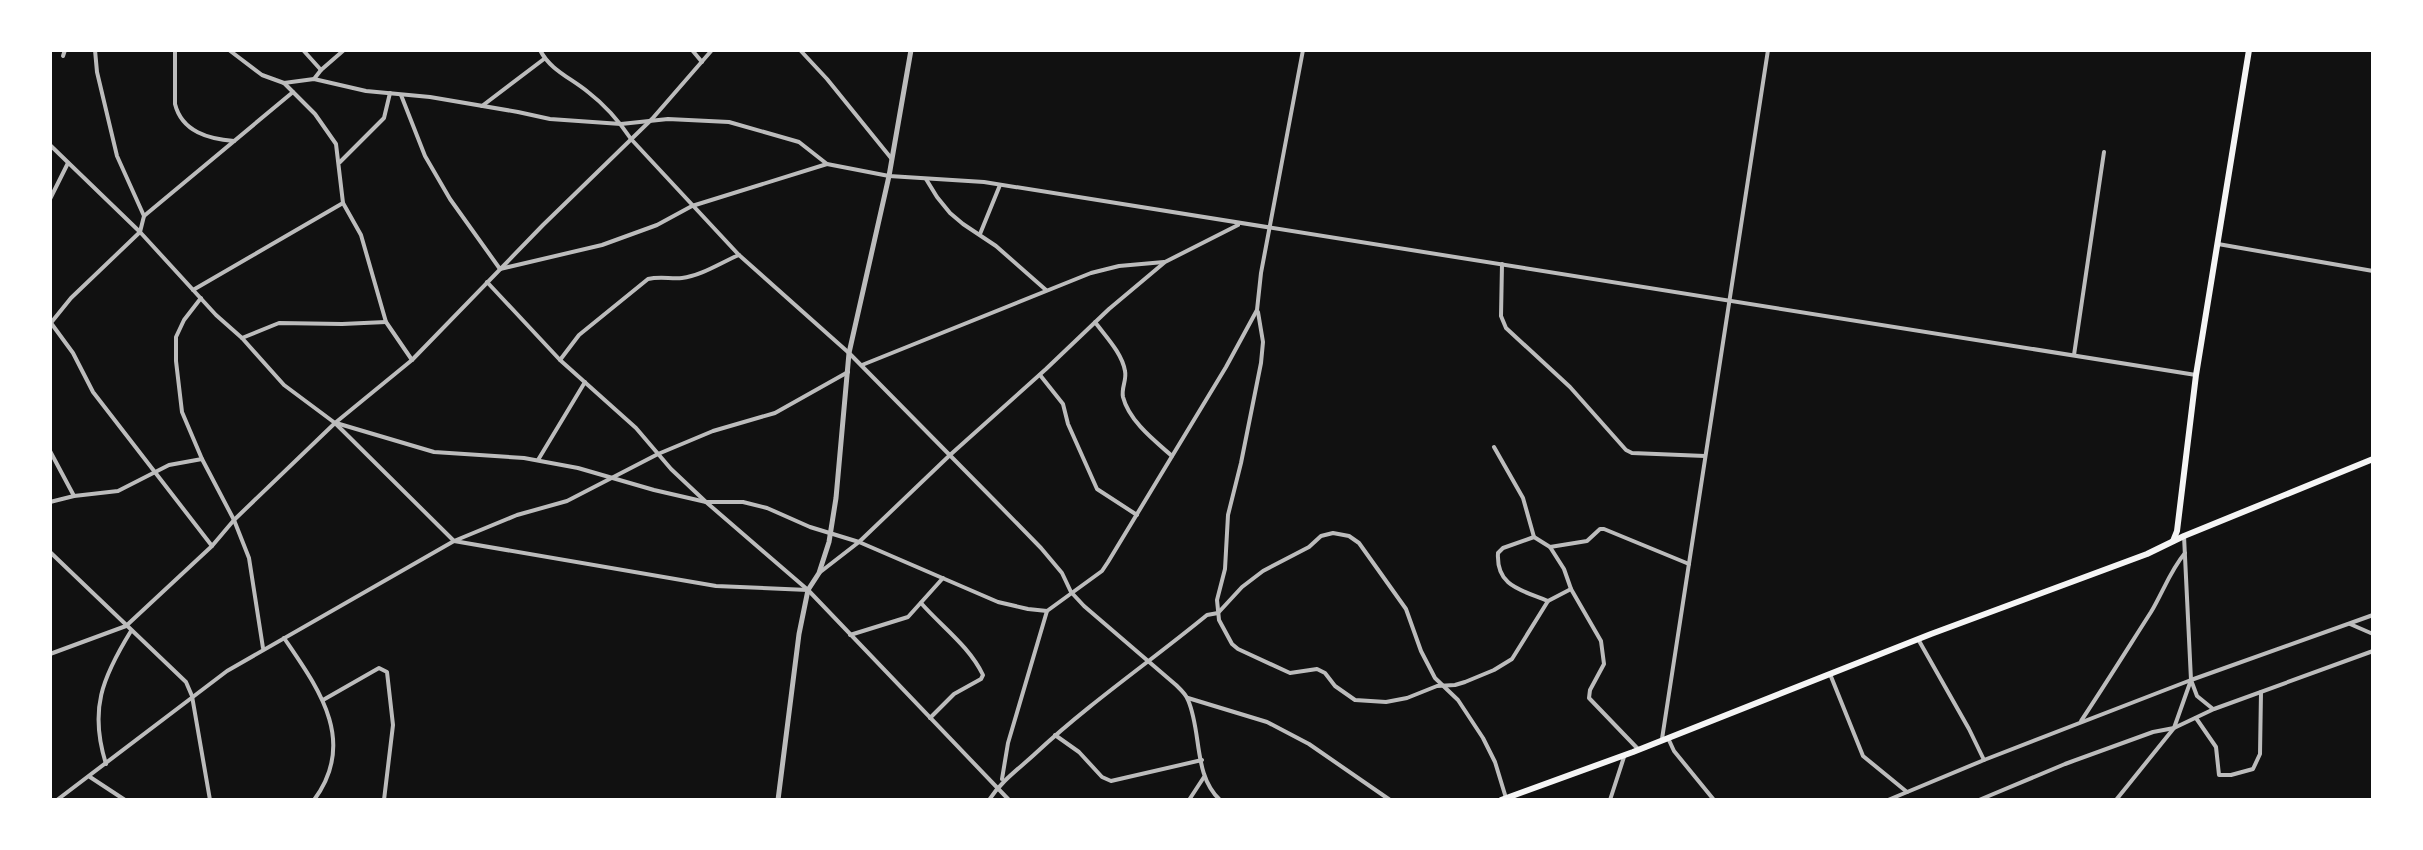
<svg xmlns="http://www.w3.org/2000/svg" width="2423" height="850" font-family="Helvetica,sans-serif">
  <rect width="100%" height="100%" fill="#111"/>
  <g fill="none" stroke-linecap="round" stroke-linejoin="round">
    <g stroke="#bcbcbc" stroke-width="4">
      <path d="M175 50V104C182 132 209 139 234 141"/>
      <path d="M229 50 262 75 284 83 314 79 366 91 430 97 518 112 550 119 621 124 668 119 729 122 799 142 827 164 889 176 984 182 2196 375"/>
      <path d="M303 50 321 70"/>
      <path d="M540 50C550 70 571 78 588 92 605 105 619 121 631 139L739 255 849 353 995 501 1041 548 1062 573 1071 592 1084 606 1176 685C1180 689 1186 694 1188 700 1202 732 1193 775 1220 800"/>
      <path d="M692 50 702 62"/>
      <path d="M800 50 827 79 891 158"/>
      <path d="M63 56 65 50"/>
      <path d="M314 79 321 70 344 50"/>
      <path d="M284 83 315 114 336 144 343 203 361 235 386 322 412 360"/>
      <path d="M401 95 425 156 450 199 500 269 602 245 657 225 692 206 827 164"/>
      <path d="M482 106 544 59"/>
      <path d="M50 145 140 232 216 315 242 338 284 385 335 423 454 541 716 586 808 590"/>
      <path d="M340 162 384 118 390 93"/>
      <path d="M926 179 937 197 950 213 963 224 996 246 1046 290"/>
      <path d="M50 199 68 163"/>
      <path d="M144 216 293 92"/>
      <path d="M980 234 1000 185"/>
      <path d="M2218 244 2373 271"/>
      <path d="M1502 264 1501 316 1506 328 1570 387 1626 450 1632 453 1705 456"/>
      <path d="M487 282 560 360 636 428 671 469 706 502H743L767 508 810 527 859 542 998 602 1028 609 1047 611 1102 571 1108 562 1226 367 1257 310 1261 273 1303 50"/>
      <path d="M193 290 343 203"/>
      <path d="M201 298 184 320 176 337V361L182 412 202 459 234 520 249 558 263 648"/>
      <path d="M1258 312 1263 342 1261 363 1241 463 1228 515 1225 569 1217 600 1219 620 1232 644 1238 649 1290 673 1317 669 1325 673 1335 686 1355 700 1386 702 1407 698 1437 686 1455 685 1465 682 1494 670 1512 659 1548 601 1571 589"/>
      <path d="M1095 322C1106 337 1122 353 1125 371 1127 380 1121 388 1123 397 1129 421 1155 441 1172 456"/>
      <path d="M51 323 73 353 93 392 212 546"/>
      <path d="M50 324 71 298 140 232 144 216 117 156 97 72 95 50"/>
      <path d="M242 338 279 323 342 324 386 322"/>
      <path d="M2074 355 2104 152"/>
      <path d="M560 360 579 335 648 279C660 276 670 279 682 278 701 276 722 262 739 255"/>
      <path d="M862 365 1091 273 1119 266 1164 262"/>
      <path d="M1040 375 1063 404 1068 424 1097 489 1137 515"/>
      <path d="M336 423 434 452 524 458 578 468 654 490 706 502 808 590 1009 800"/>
      <path d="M1494 447 1523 498 1534 537 1550 547 1564 569 1571 589 1601 641 1604 664 1590 690 1589 698 1638 749"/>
      <path d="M50 451 74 496"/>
      <path d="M538 460 585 382"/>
      <path d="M50 502 74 496 118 491 169 465 202 459"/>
      <path d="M2184 536 2191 680 2197 696 2213 709"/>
      <path d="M1534 537 1503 548 1498 553C1496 587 1522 590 1548 601"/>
      <path d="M1550 547 1587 541 1600 529H1604L1689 564"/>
      <path d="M50 552 186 682 192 696 210 800"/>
      <path d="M819 573 859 542 950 455 1046 369 1109 309 1165 262 1238 225"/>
      <path d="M921 603C942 627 969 646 983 675L981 679 954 694 930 718"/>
      <path d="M2350 624 2373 634"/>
      <path d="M850 635 908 617 943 578"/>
      <path d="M284 638C318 688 358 741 314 800"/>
      <path d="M1918 639 1969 729 1984 760"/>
      <path d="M50 654 126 626 212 546 234 520 335 423 412 360 543 225 652 119 712 50"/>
      <path d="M1830 674 1863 756 1907 792"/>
      <path d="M1188 698 1267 722 1309 744 1390 800"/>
      <path d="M323 700 379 668 387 672 393 725 384 800"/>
      <path d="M2196 718 2216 747 2219 775H2231L2253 769 2260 754 2261 692"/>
      <path d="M2081 721C2105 685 2128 648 2151 612 2163 592 2170 571 2185 553"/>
      <path d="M1055 735 1079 752 1102 777 1111 781 1202 760"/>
      <path d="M1668 738 1674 751 1714 800"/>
      <path d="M1662 739 1768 50"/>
      <path d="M106 764C89 710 102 678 131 631"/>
      <path d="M90 777 125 800"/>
      <path d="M1002 779 1008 743 1047 611"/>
      <path d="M57 800 227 671 454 541 517 515 567 501 658 454 713 431 775 413 848 372"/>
      <path d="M989 800C1002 780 1020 768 1037 752 1091 702 1151 661 1207 615L1218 613 1242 587 1263 571 1309 547 1321 536 1333 533 1349 536 1359 543 1406 609 1421 651 1435 678 1458 700 1483 738 1495 762 1506 798"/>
      <path d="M1189 800 1204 777"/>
      <path d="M1610 800 1624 757"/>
      <path d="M1888 800 1984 760 2191 680 2373 615"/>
      <path d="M1979 800 2065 764 2153 732 2174 728 2191 680"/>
      <path d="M2116 800 2174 728 2214 709 2373 651"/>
    </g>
    <path stroke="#bcbcbc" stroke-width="5" d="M778 800 799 634 808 590 819 573 829 542 836 498 849 353 889 176 911 50"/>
    <g stroke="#f5f5f5" stroke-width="6">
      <path d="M2173 541 2177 531 2196 375 2249 50"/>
      <path d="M1501 800 1633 752 1931 634 2147 554 2184 536 2373 459"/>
    </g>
  </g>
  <rect width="2423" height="850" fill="none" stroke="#ffffff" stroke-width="104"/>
</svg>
